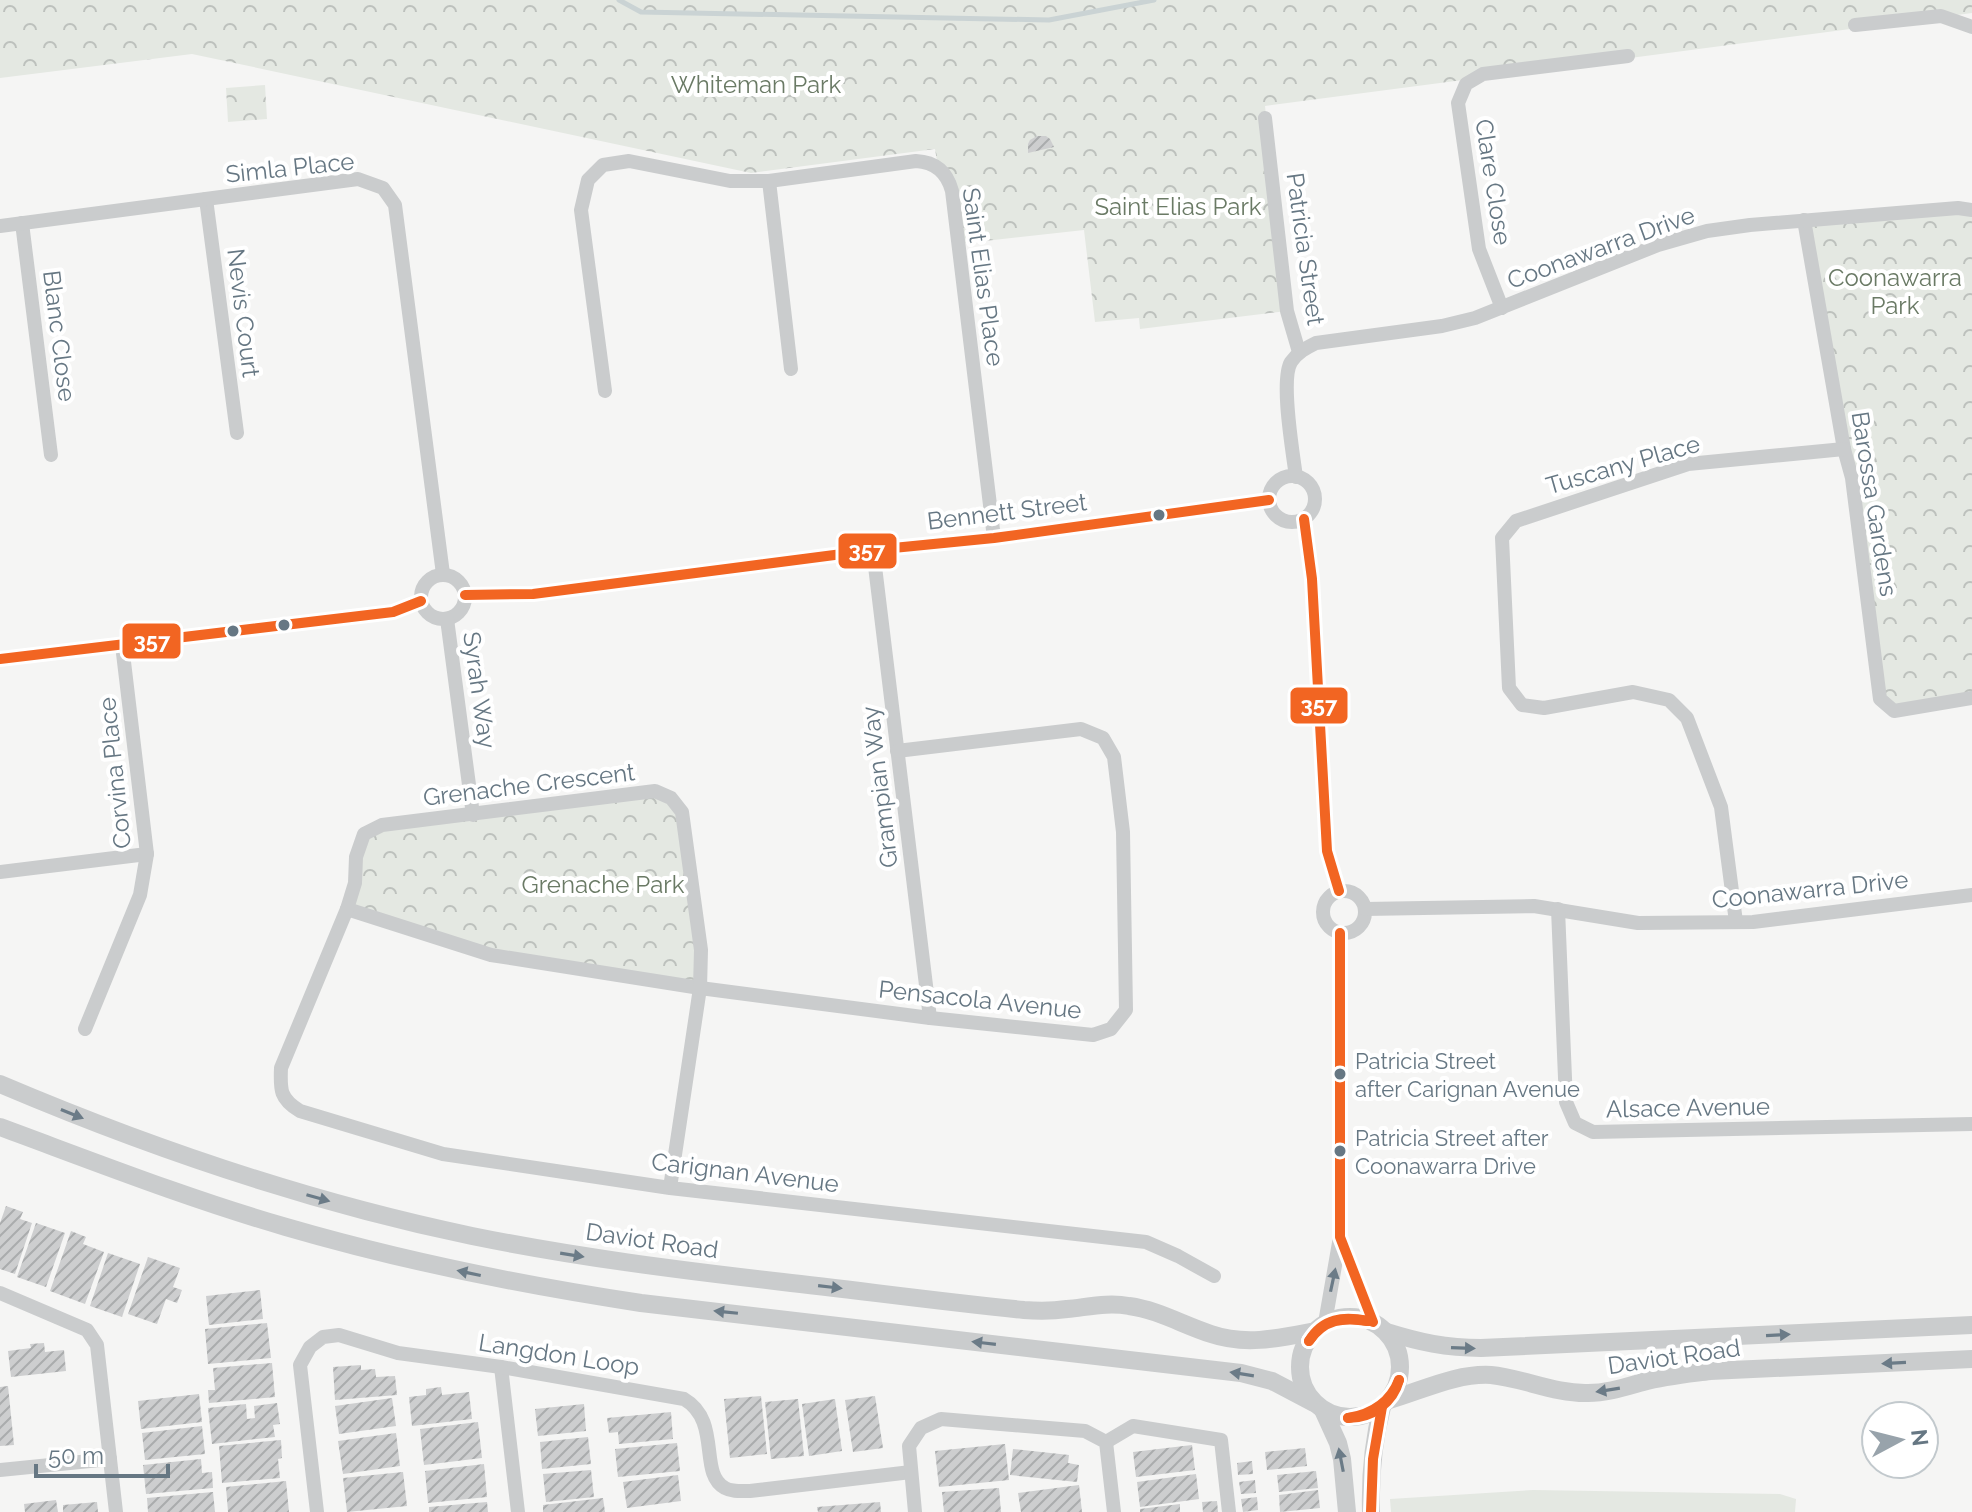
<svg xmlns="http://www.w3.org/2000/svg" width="1972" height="1512" font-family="Raleway,sans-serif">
  <defs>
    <pattern id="park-crowns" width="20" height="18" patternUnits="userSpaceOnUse" patternTransform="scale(2)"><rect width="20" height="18" fill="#e4e8e2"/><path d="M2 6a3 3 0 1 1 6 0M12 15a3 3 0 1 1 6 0" fill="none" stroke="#bdc1bd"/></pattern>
    <pattern id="building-hatch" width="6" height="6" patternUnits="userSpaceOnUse" patternTransform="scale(2)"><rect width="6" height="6" fill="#cdcecf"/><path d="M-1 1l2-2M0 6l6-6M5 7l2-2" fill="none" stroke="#aaacad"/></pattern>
  </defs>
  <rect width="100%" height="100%" fill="#f5f5f4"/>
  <path fill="#e4e8e2" d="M1533 1490 1780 1494 1796 1499 1795 1512H1391L1390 1499Z"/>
  <g fill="url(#park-crowns)">
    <path d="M0 0H1972V13L1265 106 1287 311 1140 329 1139 318 1095 322 1084 230 958 244 952 191 938 167 935 149 751 173 192 54 0 78Z"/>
    <path d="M265 85 267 119 228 122 226 88Z"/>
    <path d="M1972 210V698L1894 711 1882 695 1804 220Z"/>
    <path d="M655 791 682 812 700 988 491 955 347 909 364 834Z"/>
  </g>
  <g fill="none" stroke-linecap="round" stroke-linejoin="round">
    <path stroke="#cad3d4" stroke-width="5" d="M619 0 641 12 1049 20 1154 0"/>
  </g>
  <g fill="url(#building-hatch)">
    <path d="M1037 136H1046L1050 139 1054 147 1028 153V144L1030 140Z"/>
    <path d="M6 1206 23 1212 20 1219 32 1223 15 1274 0 1269V1223Z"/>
    <path d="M36 1223 65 1233 46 1287 17 1277Z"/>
    <path d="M71 1231 86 1237 83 1244 104 1252 85 1304 50 1291Z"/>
    <path d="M108 1253 140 1264 122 1317 90 1306Z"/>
    <path d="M148 1257 180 1268 173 1287 182 1290 177 1303 166 1299 157 1324 128 1314Z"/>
    <path d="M260 1290 263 1319 209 1325 206 1296Z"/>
    <path d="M267 1323 271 1358 208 1364 205 1329Z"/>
    <path d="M44 1343 45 1352 64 1350 66 1371 11 1377 8 1351 31 1348 30 1344Z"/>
    <path d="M272 1363 275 1397 209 1403 208 1390H215L213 1368Z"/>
    <path d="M361 1365V1370L375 1369 376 1377 395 1376 397 1395 335 1400 333 1367Z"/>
    <path d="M8 1386 14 1445 0 1446V1387Z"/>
    <path d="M441 1387 442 1395 469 1392 472 1419 412 1426 409 1397 426 1395V1389Z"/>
    <path d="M199 1394 202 1422 141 1429 138 1401Z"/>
    <path d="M761 1396 767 1454 730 1458 724 1399Z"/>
    <path d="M875 1396 883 1448 853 1452 845 1400Z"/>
    <path d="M392 1398 396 1426 339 1434 335 1406Z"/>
    <path d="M798 1399 804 1456 771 1459 765 1402Z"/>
    <path d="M835 1399 842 1451 809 1456 802 1404Z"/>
    <path d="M277 1403 280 1424 273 1425 275 1437 212 1444 208 1408 246 1404 247 1419 255 1418 254 1406Z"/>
    <path d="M584 1404 586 1431 538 1436 535 1409Z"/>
    <path d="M671 1412 673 1439 619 1444 618 1432 609 1433 607 1418Z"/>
    <path d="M478 1422 482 1458 424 1465 420 1429Z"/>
    <path d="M202 1426 205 1454 145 1460 142 1433Z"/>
    <path d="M396 1433 400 1466 343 1474 338 1441Z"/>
    <path d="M588 1437 591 1464 542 1469 540 1442Z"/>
    <path d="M281 1440 282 1458 278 1459 280 1478 222 1483 219 1446Z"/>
    <path d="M677 1443 680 1471 618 1477 615 1449Z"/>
    <path d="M1005 1444 1009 1480 939 1487 935 1451Z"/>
    <path d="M1192 1445 1195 1470 1136 1477 1133 1452Z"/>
    <path d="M1305 1448 1307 1466 1267 1470 1265 1452Z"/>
    <path d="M1013 1449 1069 1455 1068 1463 1079 1465 1077 1482 1010 1475Z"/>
    <path d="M201 1459 202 1473 212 1472 213 1488 146 1494 143 1465Z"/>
    <path d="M1252 1461 1253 1474 1238 1475 1237 1463Z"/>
    <path d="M484 1464 487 1497 428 1503 425 1471Z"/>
    <path d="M591 1470 594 1497 546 1502 543 1474Z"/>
    <path d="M1316 1471 1318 1488 1279 1492 1277 1475Z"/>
    <path d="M403 1472 407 1506 347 1512 343 1478Z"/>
    <path d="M1196 1474 1199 1499 1140 1507 1137 1482Z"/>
    <path d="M678 1475 681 1501 627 1508 623 1482Z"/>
    <path d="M1255 1480 1256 1493 1241 1494 1239 1482Z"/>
    <path d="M286 1481 289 1512H228L226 1487Z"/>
    <path d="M1079 1485 1082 1512H1021L1018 1493Z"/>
    <path d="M999 1488 1001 1512H944L942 1492Z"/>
    <path d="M1318 1490 1320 1508 1280 1512 1279 1495Z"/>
    <path d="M213 1492 215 1512H148L147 1498Z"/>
    <path d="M1257 1497 1258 1510 1243 1512 1241 1499Z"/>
    <path d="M603 1498 605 1512H543V1505Z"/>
    <path d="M56 1500 58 1512H25L24 1504Z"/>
    <path d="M1217 1501 1218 1512H1203L1202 1502Z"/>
    <path d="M97 1502 98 1512H63V1505Z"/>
    <path d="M487 1502 488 1512H429V1507Z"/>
    <path d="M880 1502 881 1512H818L817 1507Z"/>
    <path d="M1180 1504V1512H1140V1509Z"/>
  </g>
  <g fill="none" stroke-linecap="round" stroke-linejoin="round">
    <g stroke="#cacccd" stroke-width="14">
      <path d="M1855 25 1941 16 1972 27"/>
      <path d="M1265 118 1287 311 1299 352"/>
      <path d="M769 181 791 369"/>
      <path d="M206 199 237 433"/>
      <path d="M1804 220 1844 449 1852 478 1880 699 1894 711 1972 698"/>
      <path d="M22 223 51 455"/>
      <path d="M0 226 358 179 383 188 395 205 443 574"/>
      <path d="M1502 308 1479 249 1458 103 1466 84 1483 74 1628 56"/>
      <path d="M605 391 581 210 588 180 603 165 629 161 730 181H769L916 161C935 162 947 172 952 191L994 538"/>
      <circle cx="1292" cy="499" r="23"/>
      <path d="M1296 477C1293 453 1280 380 1291 362 1298 352 1306 348 1316 343L1442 326 1475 318 1658 245 1707 231 1750 225 1958 208 1972 210"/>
      <path d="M1304 519 1312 579 1327 851 1339 891"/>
      <path d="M873 550 930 1018"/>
      <circle cx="443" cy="597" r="22"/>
      <path d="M465 595 533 594 873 550 994 538 1269 500"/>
      <path d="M447 619 473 815"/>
      <path d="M0 659 393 612 421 601"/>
      <path d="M0 872 147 854"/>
      <circle cx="1344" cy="912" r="21"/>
      <path d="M347 909 491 955 700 988 930 1018 1093 1035 1111 1029 1126 1010 1123 832 1114 757 1103 738 1081 729 897 751"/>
      <path d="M1365 909 1534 906 1638 923 1753 922 1972 895"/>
      <path d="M1558 909 1566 1102 1575 1123 1593 1132 1972 1124"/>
      <path d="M1736 922 1721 807 1687 718 1669 700 1633 692 1544 708 1522 705 1509 688 1502 538 1516 521 1688 464 1844 449"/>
      <path d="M85 1029 140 895 147 854 122 645"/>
      <path d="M670 1188 700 988 701 950 682 812 671 798 655 791 382 825 364 834 356 857 355 883 347 909 281 1068C280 1090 280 1099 300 1111L443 1154 670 1188 1146 1242 1178 1256 1214 1276"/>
      <path d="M1342 1241 1373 1322"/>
      <path d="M0 1293 87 1330 97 1345 116 1512"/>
      <path d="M1325 1323 1340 1237 1339 1123 1340 933"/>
      <path d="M501 1367 518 1512"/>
      <path d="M1106 1442 1133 1426 1221 1440 1229 1512"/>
      <path d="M0 1470 110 1459"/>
      <path d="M317 1512 300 1365 310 1347 323 1337 339 1335 398 1353 501 1367 684 1399C722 1421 698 1474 725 1488 732 1492 741 1491 750 1491L911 1472"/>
      <path d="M915 1512 909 1446 921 1428 941 1419 1085 1431 1106 1442 1114 1512"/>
    </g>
    <g stroke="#cacccd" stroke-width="18">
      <path d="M0 1084C153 1149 309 1202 472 1236 575 1257 679 1270 783 1282 863 1291 943 1302 1024 1310 1038 1311 1053 1311 1067 1309 1088 1307 1108 1302 1129 1306 1158 1310 1183 1325 1211 1334 1246 1346 1280 1338 1316 1331"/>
      <path d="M0 1127C95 1162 189 1199 286 1227 403 1261 521 1285 641 1303L1241 1373 1272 1381 1314 1403"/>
      <circle cx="1350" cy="1367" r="50"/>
      <path d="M1387 1332C1419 1342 1446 1348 1481 1348L1972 1325"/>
      <path d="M1389 1400C1421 1391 1456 1373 1491 1375 1523 1378 1555 1394 1588 1393 1607 1393 1625 1387 1643 1382 1665 1376 1687 1374 1710 1371L1972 1359"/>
      <path d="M1323 1410 1338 1443 1342 1459 1347 1512"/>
      <path d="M1371 1512C1370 1476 1373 1442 1382 1407"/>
    </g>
    <defs>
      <g id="bus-1">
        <path d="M1304 519 1312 579 1327 851 1339 891"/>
        <path d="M465 595 533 594 873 550 994 538 1269 500"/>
        <path d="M0 659 393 612 421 601"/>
        <path d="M1340 933V1237L1373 1322"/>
        <path d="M1309 1341C1323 1318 1343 1316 1368 1321"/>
        <path d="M1309 1341C1324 1319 1343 1317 1368 1321"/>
        <path d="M1348 1418C1372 1418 1393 1403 1399 1380"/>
        <path d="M1348 1418C1372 1414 1390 1403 1399 1380"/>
        <path d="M1371 1512 1373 1459 1382 1407"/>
      </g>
    </defs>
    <use href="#bus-1" stroke="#fff" stroke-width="16"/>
    <use href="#bus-1" stroke="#f26522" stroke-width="10"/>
  </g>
  <defs><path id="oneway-solid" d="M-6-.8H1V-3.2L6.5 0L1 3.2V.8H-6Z" transform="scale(2)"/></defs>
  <g fill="#6b7b87">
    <use href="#oneway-solid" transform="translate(72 1114) rotate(22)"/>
    <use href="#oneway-solid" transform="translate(318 1198) rotate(16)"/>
    <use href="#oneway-solid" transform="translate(572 1255) rotate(9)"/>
    <use href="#oneway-solid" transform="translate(469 1273) rotate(-168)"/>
    <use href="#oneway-solid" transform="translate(1333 1280) rotate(-78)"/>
    <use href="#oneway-solid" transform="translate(830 1287) rotate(7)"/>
    <use href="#oneway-solid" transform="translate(726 1312) rotate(-174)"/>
    <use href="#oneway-solid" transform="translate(1778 1335) rotate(-3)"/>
    <use href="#oneway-solid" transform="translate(984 1343) rotate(-173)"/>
    <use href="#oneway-solid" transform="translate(1463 1348) rotate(2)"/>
    <use href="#oneway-solid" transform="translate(1894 1363) rotate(177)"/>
    <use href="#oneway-solid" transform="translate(1242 1374) rotate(-171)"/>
    <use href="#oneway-solid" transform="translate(1608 1390) rotate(171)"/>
    <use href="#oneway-solid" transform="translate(1341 1460) rotate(-101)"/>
  </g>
  <g fill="#667783" stroke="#fff" stroke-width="3">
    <circle cx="1159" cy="515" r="7"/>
    <circle cx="284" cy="625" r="7"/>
    <circle cx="233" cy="631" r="7"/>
    <circle cx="1340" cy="1074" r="7"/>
    <circle cx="1340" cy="1151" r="7"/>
  </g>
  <g text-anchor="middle" stroke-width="8" stroke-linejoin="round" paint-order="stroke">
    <g font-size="22" fill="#667783" stroke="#fff" text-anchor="start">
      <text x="1355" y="1069">Patricia Street<tspan x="1355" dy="28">after Carignan Avenue</tspan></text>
      <text x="1355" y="1146">Patricia Street after<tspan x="1355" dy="28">Coonawarra Drive</tspan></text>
    </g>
    <g font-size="24" fill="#6a7a65" stroke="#fff">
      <text x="756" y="93">Whiteman Park</text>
      <text x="1178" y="215">Saint Elias Park</text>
      <text x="1895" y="286">Coonawarra<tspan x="1895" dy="28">Park</tspan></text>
      <text x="603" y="893">Grenache Park</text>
    </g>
    <g font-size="24" fill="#667783" stroke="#fff">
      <text transform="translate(290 168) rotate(-6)" y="8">Simla Place</text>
      <text transform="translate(1493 182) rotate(81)" y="8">Clare Close</text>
      <text transform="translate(1601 248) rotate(-20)" y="8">Coonawarra Drive</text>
      <text transform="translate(1305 249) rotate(82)" y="8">Patricia Street</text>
      <text transform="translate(983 277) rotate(82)" y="8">Saint Elias Place</text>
      <text transform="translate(243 313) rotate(83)" y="8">Nevis Court</text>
      <text transform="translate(59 336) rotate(83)" y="8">Blanc Close</text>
      <text transform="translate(1623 465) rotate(-16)" y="8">Tuscany Place</text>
      <text transform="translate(1874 504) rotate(81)" y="8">Barossa Gardens</text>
      <text transform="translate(1007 512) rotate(-7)" y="8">Bennett Street</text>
      <text transform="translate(479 690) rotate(82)" y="8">Syrah Way</text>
      <text transform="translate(115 773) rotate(-96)" y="8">Corvina Place</text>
      <text transform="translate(529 785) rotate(-7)" y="8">Grenache Crescent</text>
      <text transform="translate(880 787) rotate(-97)" y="8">Grampian Way</text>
      <text transform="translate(1810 890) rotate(-6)" y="8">Coonawarra Drive</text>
      <text transform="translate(980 1000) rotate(6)" y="8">Pensacola Avenue</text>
      <text transform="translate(1688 1108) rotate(-1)" y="8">Alsace Avenue</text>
      <text transform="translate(745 1173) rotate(7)" y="8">Carignan Avenue</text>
      <text transform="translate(652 1241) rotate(8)" y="8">Daviot Road</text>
      <text transform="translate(559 1355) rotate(9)" y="8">Langdon Loop</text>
      <text transform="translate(1674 1357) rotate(-8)" y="8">Daviot Road</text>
    </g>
  </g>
  <g stroke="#fff" stroke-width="3">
    <rect x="837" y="532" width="61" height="38" rx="8" fill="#f26522"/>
    <rect x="121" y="622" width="61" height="38" rx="8" fill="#f26522"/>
    <rect x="1289" y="686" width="60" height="39" rx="8" fill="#f26522"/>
  </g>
  <g font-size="22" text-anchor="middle" font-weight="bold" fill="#fff">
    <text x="867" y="558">357</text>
    <text x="152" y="649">357</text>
    <text x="1319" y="713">357</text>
  </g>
  <g transform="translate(1900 1440) rotate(83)"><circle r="38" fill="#ffffff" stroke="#c2c9cd" stroke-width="2"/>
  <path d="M0-6L14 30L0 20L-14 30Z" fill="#98a3ab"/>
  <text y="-12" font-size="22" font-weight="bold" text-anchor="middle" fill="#667783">N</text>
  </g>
  <path d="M36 1464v12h132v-12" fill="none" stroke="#667783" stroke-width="4"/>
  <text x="48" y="1464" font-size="24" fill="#667783" stroke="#ffffff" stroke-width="6" paint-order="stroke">50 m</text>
</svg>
